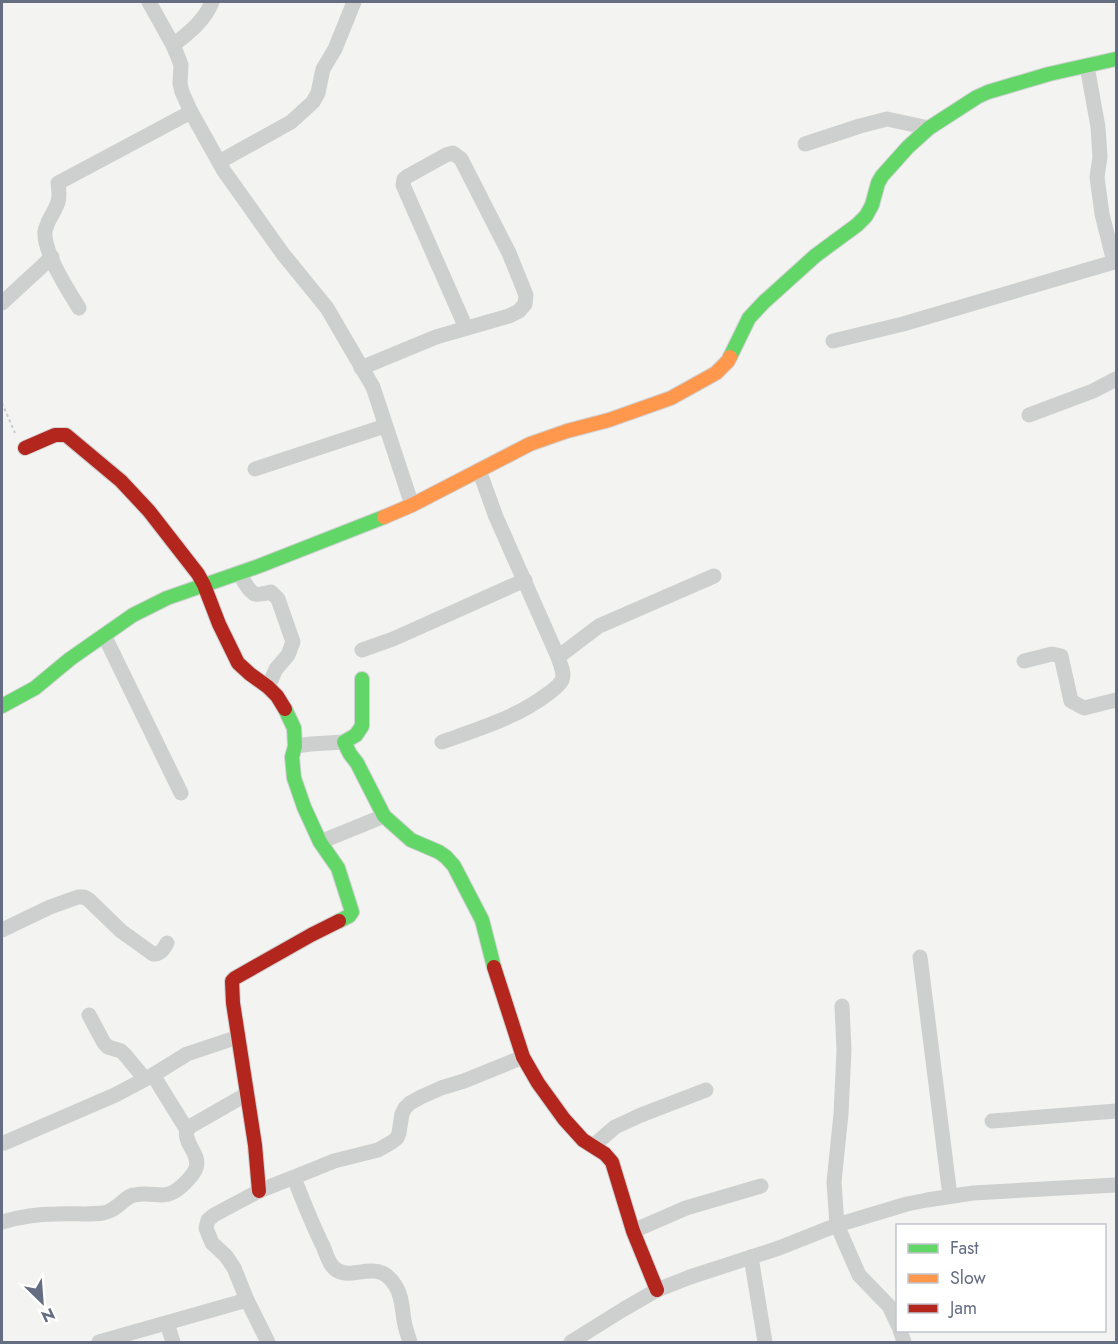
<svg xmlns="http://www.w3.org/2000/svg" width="1118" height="1344" font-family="Jost,sans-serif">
  <rect width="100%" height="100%" fill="#f3f4f2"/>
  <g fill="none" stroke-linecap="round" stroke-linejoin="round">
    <defs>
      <g id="fast">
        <path d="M730 357 749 318 764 302 815 256 857 225 866 216 872 205 878 183 882 176 908 147 929 128 977 97 988 92 1049 74 1116 59"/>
        <path d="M362 679V726L356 735 344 742 350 754 357 763 384 816 411 840 439 852 446 857 454 866 482 920 494 967"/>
        <path d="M2 706 35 688 70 659 133 615 167 598 259 566 384 517"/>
        <path d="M285 709 294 728 295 746 292 757 294 778 304 807 320 842 338 868 352 912 349 916 339 921"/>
      </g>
      <path id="slow" d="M384 517 412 505 530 444 567 431 609 420 671 398 716 373 728 361 730 357"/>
      <g id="jam">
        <path d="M25 448 55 435H66L121 481 149 511 198 574 204 585 219 624 238 663 250 674 268 687 277 696 285 709"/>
        <path d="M494 967 523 1057 538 1083 564 1119 583 1140 605 1154 612 1162 633 1231 657 1290"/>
        <path d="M259 1191 255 1145 233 1003 232 981 235 978 311 935 339 921"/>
      </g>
    </defs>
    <use href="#fast" stroke="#d0d1d2" stroke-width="16"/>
    <use href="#slow" stroke="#d0d1d2" stroke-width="16"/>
    <use href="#jam" stroke="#d0d1d2" stroke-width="16"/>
    <path stroke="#cacbcc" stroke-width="2" stroke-dasharray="3 3" stroke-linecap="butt" d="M2 403 15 433"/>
    <g stroke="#cecfcf" stroke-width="15">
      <path d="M149 2 173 45 178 57 181 65 180 83 182 92 191 112 224 171 283 254 327 308 373 387 412 505"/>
      <path d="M173 45C189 33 205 20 212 2"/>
      <path d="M1087 66 1098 127 1100 157 1097 177 1102 214 1114 262H1116"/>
      <path d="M805 144 860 126 887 119 929 128"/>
      <path d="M219 162 291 122 313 102 318 93 323 69 335 49 354 2"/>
      <path d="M2 303 52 257"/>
      <path d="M79 308C68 290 43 252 45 231 45 229 48 224 48 222 57 205 61 203 58 183L191 112"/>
      <path d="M833 341 903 324 1114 262"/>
      <path d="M361 368 436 337 509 316 519 311 525 304 526 295 509 253 461 159 453 153 446 155 408 176 404 179 403 185 466 328"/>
      <path d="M1029 415 1093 391 1116 379"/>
      <path d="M255 469 385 426"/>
      <path d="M239 573C243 579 248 591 255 594 260 595 267 593 271 592L278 599 293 642 288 655 276 669 268 687"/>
      <path d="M104 635 181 793"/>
      <path d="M362 650 393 639 525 580"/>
      <path d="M558 657 599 626 714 576"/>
      <path d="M1024 661 1052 654 1061 656 1071 701 1084 708 1116 700"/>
      <path d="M442 742C479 729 518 717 549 693 554 689 560 685 562 680 565 673 560 664 558 657L496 517 479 470"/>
      <path d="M295 746 311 744 344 742"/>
      <path d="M320 842 384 816"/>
      <path d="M2 930 50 907 78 897H84L89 900 121 931 153 954C160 955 164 949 167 943"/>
      <path d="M920 957 950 1196"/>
      <path d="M842 1006 844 1050 841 1114 834 1182 837 1225 859 1275 889 1306 898 1325"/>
      <path d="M89 1015 104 1043 108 1047 121 1051 126 1056 145 1079"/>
      <path d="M153 1075 187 1130"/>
      <path d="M992 1121 1116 1111"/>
      <path d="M4 1143 115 1095 153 1075 187 1054 238 1037"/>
      <path d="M593 1146 615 1127 641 1115 706 1090"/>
      <path d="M294 1178C303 1201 312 1224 323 1246 326 1253 328 1261 333 1267 350 1285 376 1255 395 1285 402 1295 402 1308 404 1320 405 1328 408 1335 410 1342"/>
      <path d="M2 1222C19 1217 38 1214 56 1214 72 1213 88 1215 103 1213 119 1210 123 1197 134 1195 158 1190 164 1204 185 1183 190 1178 194 1174 196 1168 201 1154 183 1144 187 1130L191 1126 247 1094"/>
      <path d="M633 1231 686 1208 761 1186"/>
      <path d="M751 1257 765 1342"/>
      <path d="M167 1323 173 1342"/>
      <path d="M900 1330 904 1342"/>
      <path d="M99 1342 247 1300"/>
      <path d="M268 1342 247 1300 234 1268 226 1256 212 1243 206 1228 208 1220 214 1215 259 1191 312 1170 334 1161 378 1150 392 1142 397 1138 399 1133 402 1114 405 1108 410 1103 421 1097 441 1088 464 1081 523 1057"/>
      <path d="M571 1342 624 1309 657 1290 690 1277 779 1248 837 1225 907 1204 927 1200 973 1193 1116 1185"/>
    </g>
    <use href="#fast" stroke="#63d668" stroke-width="14"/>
    <use href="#slow" stroke="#ff974d" stroke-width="14"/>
    <use href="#jam" stroke="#b3261e" stroke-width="14"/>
  </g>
  <rect width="1118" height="1344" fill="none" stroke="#646d82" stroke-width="6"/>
  <rect x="896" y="1224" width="210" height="108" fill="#ffffff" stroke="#c1c5cd" stroke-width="1.5"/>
  <rect x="908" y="1244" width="30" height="9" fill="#63d668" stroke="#c1c5cd" stroke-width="1.5"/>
  <text x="950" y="1254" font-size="18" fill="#646d82">Fast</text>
  <rect x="908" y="1274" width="30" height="9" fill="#ff974d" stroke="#c1c5cd" stroke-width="1.5"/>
  <text x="950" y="1284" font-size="18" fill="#646d82">Slow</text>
  <rect x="908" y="1304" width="30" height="9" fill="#b3261e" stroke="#c1c5cd" stroke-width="1.5"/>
  <text x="950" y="1314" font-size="18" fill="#646d82">Jam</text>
  <g transform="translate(42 1302) rotate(155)" stroke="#ffffff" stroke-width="4.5" paint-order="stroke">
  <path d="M0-4.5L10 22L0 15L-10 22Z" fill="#646d82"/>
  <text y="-9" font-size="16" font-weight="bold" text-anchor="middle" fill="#646d82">N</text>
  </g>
</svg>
